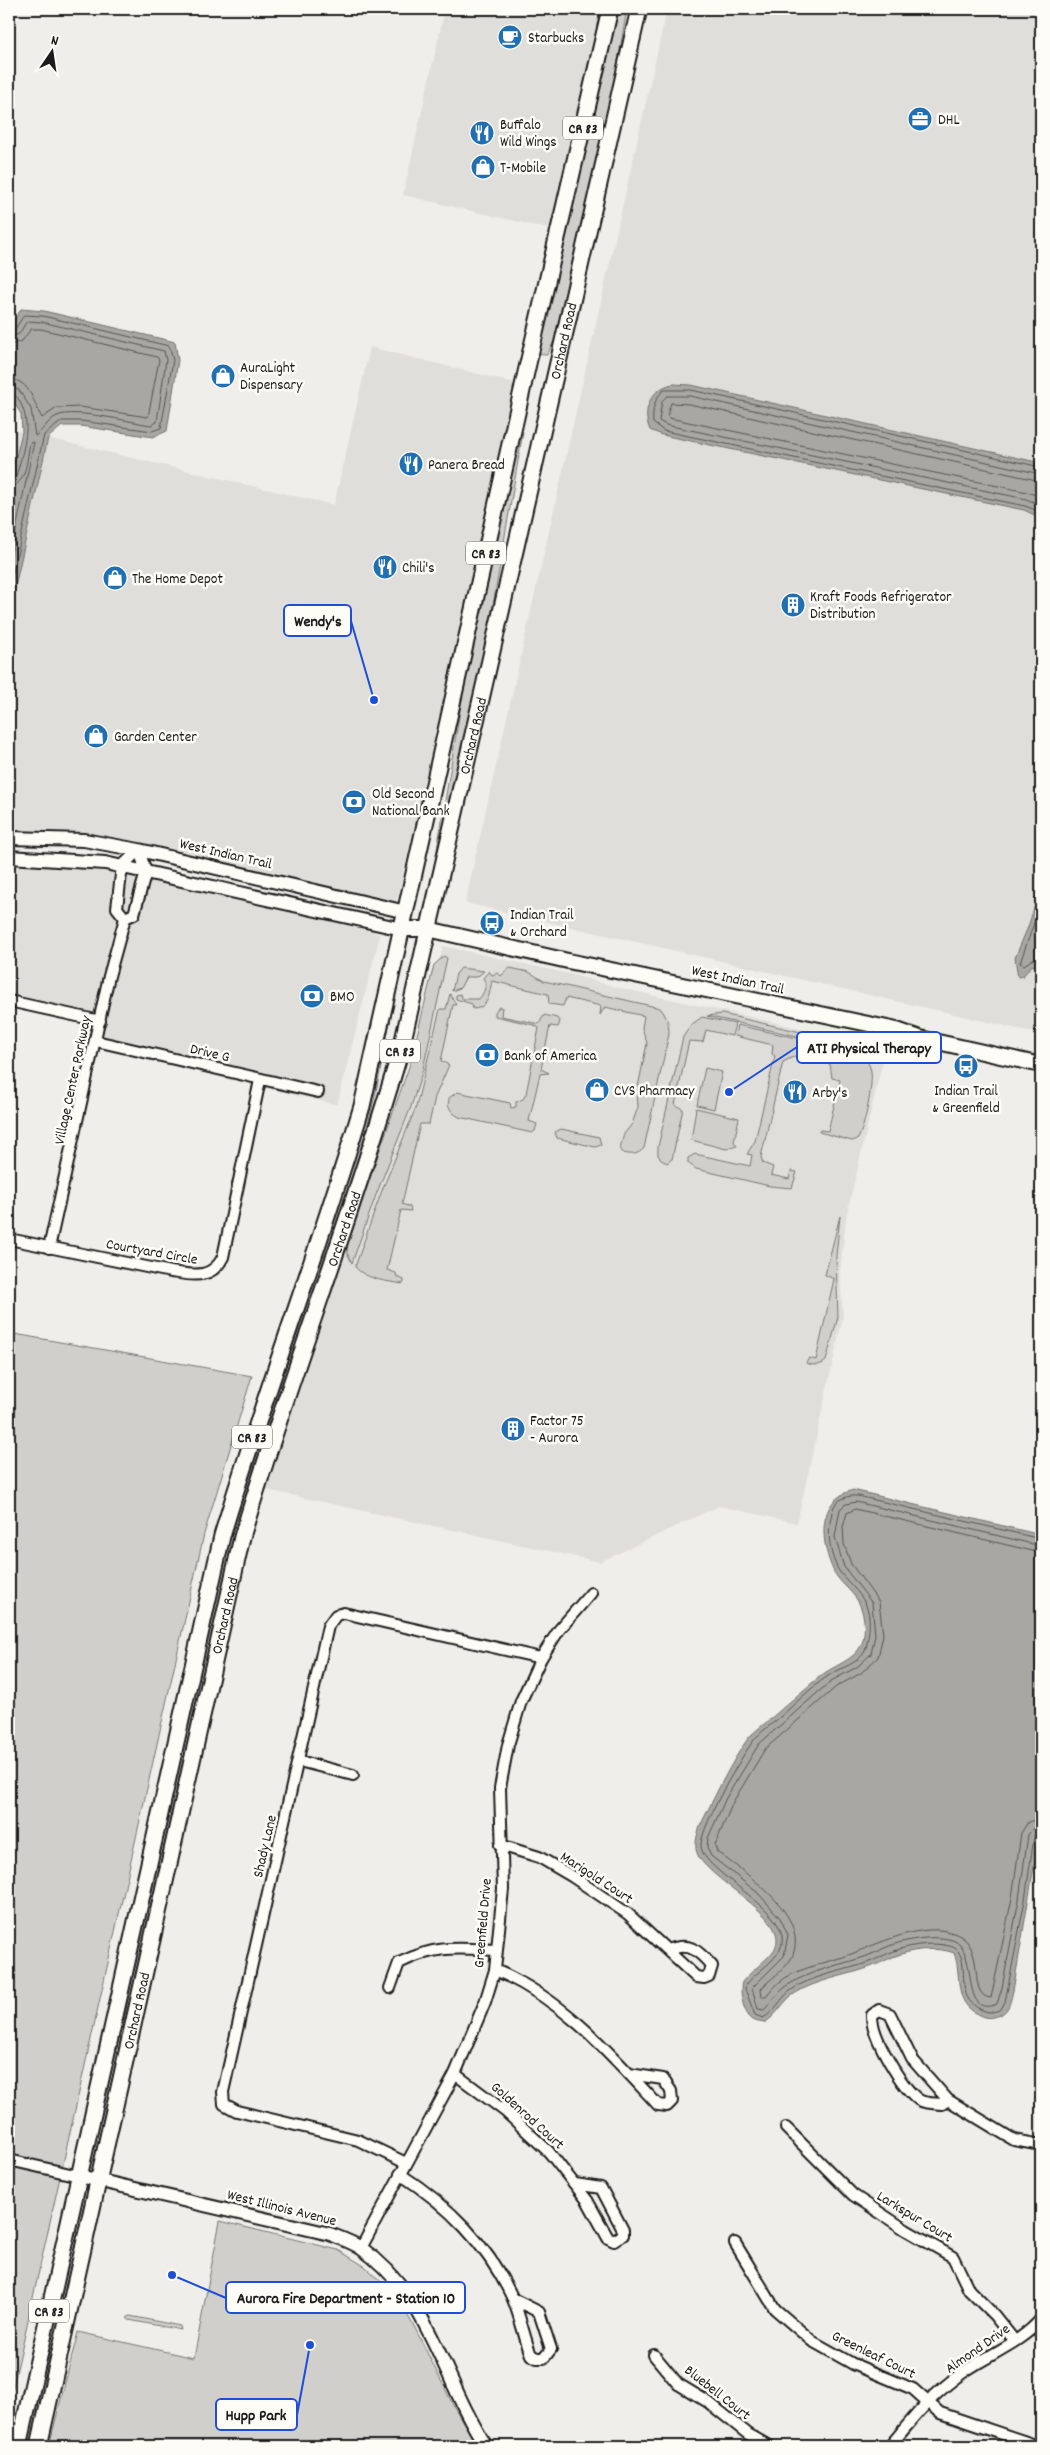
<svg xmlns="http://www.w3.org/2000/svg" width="1050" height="2455" font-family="Dekko,sans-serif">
  <rect width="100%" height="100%" fill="#f0eeea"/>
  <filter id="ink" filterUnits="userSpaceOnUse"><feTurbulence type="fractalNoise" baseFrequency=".02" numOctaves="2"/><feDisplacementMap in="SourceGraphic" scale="10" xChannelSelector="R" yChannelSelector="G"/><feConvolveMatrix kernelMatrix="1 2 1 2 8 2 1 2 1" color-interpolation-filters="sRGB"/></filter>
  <g filter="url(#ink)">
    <g fill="#e0deda">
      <path d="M445 9H604L553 230 403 195Z"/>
      <path d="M667 9H1041V1034L465 903Z"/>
      <path d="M370 347 515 383 397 902 171 848 95 834 9 832V429L334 505Z"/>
      <path d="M9 864H49L164 880 340 922 369 929 380 935 337 1105 85 1045 89 1026 9 1006Z"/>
      <path d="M443 946 570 974 620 988 886 1047 846 1218 840 1273 843 1317 797 1523 719 1506 600 1562 262 1489 360 1202 406 1084Z"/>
    </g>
    <g fill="#d0cfcc" stroke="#767674">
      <path d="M617 9H627L617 67 557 335 547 355 539 353Z"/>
      <path d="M520 432H523L487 640 437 862H435L468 662Z"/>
      <path d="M444 956 447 958 423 1069 411 1107 376 1195 352 1263 347 1253 348 1240 410 1064 434 965Z"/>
      <path d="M461 968 484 971 477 977H466L460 988 452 991 456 974Z"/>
      <path d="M510 968 529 972 544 981 660 1008C667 1016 669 1024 669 1034L644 1148C638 1155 632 1155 623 1153L620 1148 624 1134 632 1124 638 1107 637 1092 647 1043 642 1028 644 1016 605 1007 600 1015 601 1006 566 998 563 1006 549 1004 548 994 492 981C489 994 489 1008 473 1009L472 1004 456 999V995L460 994 463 999H479C484 993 488 985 483 978L489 971 492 975 498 973 501 976Z"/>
      <path d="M395 986H397L376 1092 355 1175 258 1460 121 2048H119L138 1944 224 1554Z"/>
      <path d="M450 994 456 1005H453L441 1061 449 1065 435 1097 429 1124H420L402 1204 410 1207 411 1211 401 1210 387 1270 396 1273 397 1277 404 1280V1282L403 1284C386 1281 367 1280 355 1267L381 1193 416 1107 440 1009H446Z"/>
      <path d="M499 1007H502L501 1016 539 1024 544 1015 557 1018 560 1022 558 1027 550 1026 541 1069 549 1073 540 1074 529 1121 537 1124 535 1131 532 1133 459 1117 453 1113 448 1106 449 1098 457 1092 510 1103 511 1108 516 1107V1102L523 1099 526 1094 539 1028 534 1025 495 1016V1012Z"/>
      <path d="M722 1014 832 1039 859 1050 707 1016Z"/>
      <path d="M702 1017 735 1024 732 1036 706 1030 703 1042 689 1041 675 1105 683 1109 672 1159 667 1163 661 1160 658 1155V1147L683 1037 691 1025Z"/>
      <path d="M737 1025 862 1052C864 1056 869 1062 871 1071 873 1086 865 1126 858 1139L852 1141 819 1132 820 1130 828 1131 840 1080 832 1078 830 1064 795 1056 783 1062 761 1157 763 1163 773 1167 771 1175 789 1179 791 1171 797 1172 792 1188 770 1186 696 1169 688 1163V1158L695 1154 750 1166 752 1155 747 1154 755 1141 775 1056 772 1054 773 1045 735 1036Z"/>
      <path d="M705 1068 722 1072 714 1109 697 1105Z"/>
      <path d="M696 1108 739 1118 734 1142 737 1146 726 1149 691 1140Z"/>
      <path d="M561 1129 599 1137 601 1145 595 1147 557 1138 555 1132Z"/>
      <path d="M840 1216 836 1256 838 1317 826 1361C820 1366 814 1366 806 1363L809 1358 816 1360 834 1279 825 1275Z"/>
      <path d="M9 1333 252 1376 204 1534 9 2405Z"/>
      <path d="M220 2221 338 2250 366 2267 396 2296 415 2328 453 2405 477 2446H49L78 2332 194 2358Z"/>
      <path d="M130 2316 180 2326 181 2330 129 2320 127 2318Z"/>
      <path d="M54 2317H56L33 2446H26Z"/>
    </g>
    <g fill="#a8a7a3" stroke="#706f6d">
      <path d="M21 309 44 311 175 342 178 360 167 431 153 437 80 426H62L48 438 9 614V485L22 432 21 414 9 395V335L12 324Z"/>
      <path d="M673 384 691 385 1041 463V518L1024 510 662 435 650 430C641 410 651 388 673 384Z"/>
      <path d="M1041 886V964L1031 966 1023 976 1018 977 1015 958 1028 927Z"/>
      <path d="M853 1490 1041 1535V1825L1013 1991C1010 2003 1009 2014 994 2017 987 2019 982 2016 976 2013 953 2001 962 1973 954 1953 939 1947 917 1949 901 1954 891 1957 883 1962 873 1966 848 1976 817 1979 794 1994 782 2002 777 2016 764 2023 760 2022 756 2022 753 2020 743 2014 739 1991 742 1982 750 1972 768 1959 774 1950 795 1916 699 1878 696 1849 695 1839 699 1828 703 1820 717 1792 731 1762 749 1737 755 1731 763 1725 769 1720 785 1706 801 1692 818 1678 835 1663 862 1660 864 1634 865 1626 864 1616 861 1608 857 1594 841 1585 834 1572 820 1543 816 1500 853 1490Z"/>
    </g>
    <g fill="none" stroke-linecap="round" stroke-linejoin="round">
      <g stroke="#545452" stroke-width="1">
        <path d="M9 331 15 329 24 315 43 316 169 346 173 360 161 428 152 431 81 421H62L44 435 9 591"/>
        <path d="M9 337 19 334 27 321 42 322 164 351 166 360 157 422 151 425C130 422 75 408 57 416 48 420 42 432 35 436L31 409 19 390 9 386"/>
        <path d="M9 345 22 341 31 329H41L157 357 159 360 148 417 80 407 57 408 42 418C33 403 31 380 9 379"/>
        <path d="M9 393C15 393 17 397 20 402 33 426 22 453 16 477L9 481"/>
        <path d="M1041 467 691 390H664C654 398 652 411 653 423L664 431 1025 506 1041 512"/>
        <path d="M1041 474 690 396H667L662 401 659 421 666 425 1026 499 1041 505"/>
        <path d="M1041 481 689 404 671 403 667 416 669 418 1027 492 1041 497"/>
        <path d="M9 487C27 486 27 457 30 443L34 442 9 564"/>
        <path d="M1041 903 1020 963 1024 965 1033 959H1041"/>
        <path d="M1041 1539 858 1496C848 1495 836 1499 833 1509 827 1529 828 1552 839 1571 847 1582 859 1591 865 1603 872 1616 869 1635 866 1648 862 1663 839 1668 828 1676 810 1688 795 1704 779 1718 771 1725 760 1732 754 1740 740 1758 703 1823 701 1844 698 1874 805 1913 778 1953 770 1965 755 1973 746 1985L745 1989 755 2015 763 2018C775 2012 780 1999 790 1991 810 1975 847 1971 872 1961 881 1957 890 1952 900 1949 914 1945 934 1942 949 1946 952 1946 957 1949 958 1951 970 1968 954 1996 980 2009 988 2013 993 2013 1001 2009L1005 2002 1025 1900 1034 1837 1037 1832H1041"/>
        <path d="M1041 1546 856 1502 846 1504 840 1509 835 1537 844 1567 872 1603 875 1635 871 1654 857 1667 831 1681 759 1744 726 1798 708 1838 707 1847 711 1856 758 1893 780 1918 788 1935 784 1956 752 1988 758 2009 764 2010C772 2002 779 1991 788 1985 811 1970 841 1965 867 1956 877 1952 887 1946 898 1943 913 1939 936 1935 952 1940 981 1949 958 2020 997 2004L1002 1988 1019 1899 1028 1835 1033 1828 1041 1825"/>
        <path d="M1041 1553 855 1509 847 1513 843 1527 844 1544 851 1564 879 1602 883 1635 878 1657 861 1673 836 1687 765 1749 733 1802 715 1845 717 1852C745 1873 813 1916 791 1959 784 1971 769 1979 761 1989L762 1997H766C771 1991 777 1983 785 1978 804 1967 825 1963 846 1956 876 1945 923 1920 956 1934 989 1947 965 1996 991 1998L1012 1898 1021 1833 1028 1822 1041 1818"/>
      </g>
      <defs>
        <g id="minor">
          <path d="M139 850 146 872 134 914 125 918 117 908 122 866Z"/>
          <path d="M9 1001 100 1021"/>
          <path d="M96 1041 318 1092"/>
          <path d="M9 1239 171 1272C192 1275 212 1280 223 1257L260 1080"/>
          <path d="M49 1248 109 976 125 918"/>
          <path d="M299 1761 353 1775"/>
          <path d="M500 1845 539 1857 573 1877 628 1914 696 1977 704 1978 709 1976 712 1966C697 1949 689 1942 668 1950"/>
          <path d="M495 1970C563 1999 609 2052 658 2105L667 2106 672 2101 671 2091 663 2079 629 2074"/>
          <path d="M390 1988 399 1963C436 1945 456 1948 495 1950"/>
          <path d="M455 2074 506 2112 549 2152 587 2200 608 2238 614 2241 623 2235V2230L601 2188 575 2184"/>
          <path d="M948 2100 942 2104C935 2103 926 2104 919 2100 902 2088 871 2036 872 2015L879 2010 890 2014 912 2059 948 2100 1014 2140 1041 2145"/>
          <path d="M786 2128 853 2195 906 2230 953 2257 969 2290 994 2315 1014 2340"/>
          <path d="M9 2160 79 2176"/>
          <path d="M406 2163 358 2140 237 2111 224 2104 223 2092 328 1626 336 1615 344 1613 541 1658"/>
          <path d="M400 2174C449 2206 487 2244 512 2297 520 2315 524 2337 531 2355L537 2358H544L551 2349 539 2312 513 2299"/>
          <path d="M735 2243 775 2309 812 2341 853 2364 913 2389 940 2413 1038 2446"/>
          <path d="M361 2248 455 2074 485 2002 495 1970 503 1889 500 1788 508 1745 521 1701 541 1658 559 1630 591 1593"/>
          <path d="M654 2355 678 2384 708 2402 748 2434 769 2446"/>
          <path d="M890 2446C914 2417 934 2392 965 2371 990 2354 1022 2342 1041 2319"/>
        </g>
        <g id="tertiary">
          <path d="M9 838 84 840 139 850 406 912"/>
          <path d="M9 857 105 863 402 929"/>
          <path d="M79 2176 330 2234C340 2238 352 2242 361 2248 431 2297 442 2379 486 2446"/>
        </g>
        <path id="secondary" d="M402 929H428L568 961 897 1030 920 1038 1041 1065"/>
        <g id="primary">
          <path d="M19 2446 222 1536C265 1391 319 1250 362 1106L527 368 610 9"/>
          <path id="s1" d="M39 2446 242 1537C291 1373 353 1214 401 1049L639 9"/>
        </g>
      </defs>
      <use href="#minor" stroke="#1c1c1c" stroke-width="14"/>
      <use href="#tertiary" stroke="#1c1c1c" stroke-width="16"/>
      <use href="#secondary" stroke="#1c1c1c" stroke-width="18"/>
      <use href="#primary" stroke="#1c1c1c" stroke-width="19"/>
      <use href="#minor" stroke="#fdfcf7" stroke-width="10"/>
      <use href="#tertiary" stroke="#fdfcf7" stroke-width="12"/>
      <use href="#secondary" stroke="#fdfcf7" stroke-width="14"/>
      <use href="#primary" stroke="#fdfcf7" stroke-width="15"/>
    </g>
  </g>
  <defs>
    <symbol id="cafe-disc" viewBox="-11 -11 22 22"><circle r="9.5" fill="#1f6fb2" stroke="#fdfcf7"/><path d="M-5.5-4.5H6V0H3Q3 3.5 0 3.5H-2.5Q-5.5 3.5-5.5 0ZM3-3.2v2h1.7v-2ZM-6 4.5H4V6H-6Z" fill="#fff"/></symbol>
    <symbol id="office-disc" viewBox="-11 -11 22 22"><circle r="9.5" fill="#1f6fb2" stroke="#fdfcf7"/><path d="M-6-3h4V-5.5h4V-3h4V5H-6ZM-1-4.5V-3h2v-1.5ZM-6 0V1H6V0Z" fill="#fff"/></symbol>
    <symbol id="restaurant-disc" viewBox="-11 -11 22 22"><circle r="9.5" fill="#1f6fb2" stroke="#fdfcf7"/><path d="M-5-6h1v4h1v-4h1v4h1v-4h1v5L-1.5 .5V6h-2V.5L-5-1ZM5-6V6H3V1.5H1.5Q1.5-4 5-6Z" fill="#fff"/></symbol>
    <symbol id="shop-disc" viewBox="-11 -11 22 22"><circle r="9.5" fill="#1f6fb2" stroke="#fdfcf7"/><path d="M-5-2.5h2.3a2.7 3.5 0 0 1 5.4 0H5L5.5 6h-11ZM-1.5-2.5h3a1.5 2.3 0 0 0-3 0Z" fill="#fff"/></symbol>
    <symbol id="building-disc" viewBox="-11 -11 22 22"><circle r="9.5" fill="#1f6fb2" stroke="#fdfcf7"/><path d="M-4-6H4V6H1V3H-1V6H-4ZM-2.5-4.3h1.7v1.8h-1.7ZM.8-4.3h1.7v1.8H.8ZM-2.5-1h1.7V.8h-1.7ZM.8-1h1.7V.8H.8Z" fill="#fff"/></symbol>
    <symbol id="bank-disc" viewBox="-11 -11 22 22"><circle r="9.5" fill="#1f6fb2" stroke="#fdfcf7"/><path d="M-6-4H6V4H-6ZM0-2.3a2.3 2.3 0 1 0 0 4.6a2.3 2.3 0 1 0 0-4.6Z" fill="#fff"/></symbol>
    <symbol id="bus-disc" viewBox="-11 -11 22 22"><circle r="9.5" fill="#1f6fb2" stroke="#fdfcf7"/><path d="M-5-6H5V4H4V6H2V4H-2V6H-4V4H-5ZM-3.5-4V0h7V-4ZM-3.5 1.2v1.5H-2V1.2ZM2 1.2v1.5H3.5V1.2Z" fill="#fff"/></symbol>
  </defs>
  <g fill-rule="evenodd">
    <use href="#cafe-disc" x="496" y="23" width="28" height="28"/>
    <use href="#office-disc" x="906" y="105" width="28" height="28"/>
    <use href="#restaurant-disc" x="468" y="119" width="28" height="28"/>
    <use href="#shop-disc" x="469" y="153" width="28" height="28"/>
    <use href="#shop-disc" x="209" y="362" width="28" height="28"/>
    <use href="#restaurant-disc" x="397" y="450" width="28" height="28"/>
    <use href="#restaurant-disc" x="371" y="553" width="28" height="28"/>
    <use href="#shop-disc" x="101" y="564" width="28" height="28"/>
    <use href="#building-disc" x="779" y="591" width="28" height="28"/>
    <use href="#shop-disc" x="82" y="722" width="28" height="28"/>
    <use href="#bank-disc" x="340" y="788" width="28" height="28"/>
    <use href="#bus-disc" x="478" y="909" width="28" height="28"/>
    <use href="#bank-disc" x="298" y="982" width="28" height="28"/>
    <use href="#bank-disc" x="473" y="1041" width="28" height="28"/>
    <use href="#bus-disc" x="952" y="1052" width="28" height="28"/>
    <use href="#shop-disc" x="583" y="1076" width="28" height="28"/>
    <use href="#restaurant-disc" x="781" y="1078" width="28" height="28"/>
    <use href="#building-disc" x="499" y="1415" width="28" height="28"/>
  </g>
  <g text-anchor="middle" stroke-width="5" stroke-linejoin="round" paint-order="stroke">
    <g fill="#fdfcf7" stroke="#605f5e" stroke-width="1">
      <rect x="563" y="116.5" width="40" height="23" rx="4"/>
      <rect x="466" y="541.5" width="40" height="23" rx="4"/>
      <rect x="380" y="1039.5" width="40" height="23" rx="4"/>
      <rect x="232" y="1425.5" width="40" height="23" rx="4"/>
      <rect x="29" y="2299.5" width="40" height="23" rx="4"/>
    </g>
    <g font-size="14" font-weight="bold" fill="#1c1c1c">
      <text x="583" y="133">CR 83</text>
      <text x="486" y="558">CR 83</text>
      <text x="400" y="1056">CR 83</text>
      <text x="252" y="1442">CR 83</text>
      <text x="49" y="2316">CR 83</text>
    </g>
    <g font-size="15" fill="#1c1c1c" stroke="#fdfcf7" text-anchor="start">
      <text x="528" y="42">Starbucks</text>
      <text x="938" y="124">DHL</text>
      <text x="500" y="129">Buffalo<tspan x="500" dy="17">Wild Wings</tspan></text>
      <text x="500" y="172">T-Mobile</text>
      <text x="240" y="372">AuraLight<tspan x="240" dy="17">Dispensary</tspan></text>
      <text x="428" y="469">Panera Bread</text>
      <text x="402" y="572">Chili's</text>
      <text x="132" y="583">The Home Depot</text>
      <text x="810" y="601">Kraft Foods Refrigerator<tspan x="810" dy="17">Distribution</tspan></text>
      <text x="114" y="741">Garden Center</text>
      <text x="372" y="798">Old Second<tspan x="372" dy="17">National Bank</tspan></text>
      <text x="510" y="919">Indian Trail<tspan x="510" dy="17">&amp; Orchard</tspan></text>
      <text x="330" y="1001">BMO</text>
      <text x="504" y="1060">Bank of America</text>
      <text x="614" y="1095">CVS Pharmacy</text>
      <text x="966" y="1095" text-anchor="middle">Indian Trail<tspan x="966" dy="17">&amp; Greenfield</tspan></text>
      <text x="812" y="1097">Arby's</text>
      <text x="530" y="1425">Factor 75<tspan x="530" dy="17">- Aurora</tspan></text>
    </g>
    <g font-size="15" fill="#1c1c1c" stroke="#fdfcf7">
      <text dy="5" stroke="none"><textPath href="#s1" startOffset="2171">Orchard Road</textPath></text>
      <text dy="5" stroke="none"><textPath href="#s1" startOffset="1766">Orchard Road</textPath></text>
      <text transform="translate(226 853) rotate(13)" y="5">West Indian Trail</text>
      <text transform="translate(738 979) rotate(12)" y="5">West Indian Trail</text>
      <text transform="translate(210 1052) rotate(13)" y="5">Drive G</text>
      <text transform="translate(72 1080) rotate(-78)" y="5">Village Center Parkway</text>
      <text dy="5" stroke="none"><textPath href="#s1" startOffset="1256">Orchard Road</textPath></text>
      <text transform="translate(152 1251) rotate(10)" y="5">Courtyard Circle</text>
      <text dy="5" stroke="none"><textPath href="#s1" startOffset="851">Orchard Road</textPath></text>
      <text transform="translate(264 1846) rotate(-77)" y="5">Shady Lane</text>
      <text transform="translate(597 1877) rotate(33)" y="5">Marigold Court</text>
      <text transform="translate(482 1923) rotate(-85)" y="5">Greenfield Drive</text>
      <text dy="5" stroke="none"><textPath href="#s1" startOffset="446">Orchard Road</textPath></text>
      <text transform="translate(528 2115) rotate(42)" y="5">Goldenrod Court</text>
      <text transform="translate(282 2207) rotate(14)" y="5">West Illinois Avenue</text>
      <text transform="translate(915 2216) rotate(31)" y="5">Larkspur Court</text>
      <text transform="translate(977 2348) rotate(-35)" y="5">Almond Drive</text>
      <text transform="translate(874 2354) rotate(26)" y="5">Greenleaf Court</text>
      <text transform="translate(718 2392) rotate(38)" y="5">Bluebell Court</text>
    </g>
  </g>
  <path fill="none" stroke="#1d4ed8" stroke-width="2" d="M374 700L351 621M729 1092L797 1047M172 2275L226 2298M310 2345L297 2415"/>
  <g fill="#1d4ed8" stroke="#fdfcf7" stroke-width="2">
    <circle cx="374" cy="700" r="5"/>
    <circle cx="729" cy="1092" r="5"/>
    <circle cx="172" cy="2275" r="5"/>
    <circle cx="310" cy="2345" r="5"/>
  </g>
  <g fill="#fdfcf7" stroke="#1d4ed8" stroke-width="2">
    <rect x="284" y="605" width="67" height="31" rx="5"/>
    <rect x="797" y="1032" width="144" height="31" rx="5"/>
    <rect x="226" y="2282" width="239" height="31" rx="5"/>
    <rect x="216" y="2399" width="81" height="31" rx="5"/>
  </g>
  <g font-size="16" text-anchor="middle" font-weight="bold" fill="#1c1c1c">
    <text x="318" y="626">Wendy's</text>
    <text x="869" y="1053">ATI Physical Therapy</text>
    <text x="346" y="2303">Aurora Fire Department - Station 10</text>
    <text x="256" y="2420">Hupp Park</text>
  </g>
  <rect width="1050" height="2455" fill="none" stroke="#fdfcf7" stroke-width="30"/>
  <rect x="15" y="15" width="1020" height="2425" fill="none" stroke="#1c1c1c" stroke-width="2" filter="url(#ink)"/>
  <g transform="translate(52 52) rotate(13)" stroke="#fdfcf7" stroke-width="4" paint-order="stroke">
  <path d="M0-4L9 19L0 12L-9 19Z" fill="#1c1c1c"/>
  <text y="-8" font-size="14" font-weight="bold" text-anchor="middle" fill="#1c1c1c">N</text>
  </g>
</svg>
